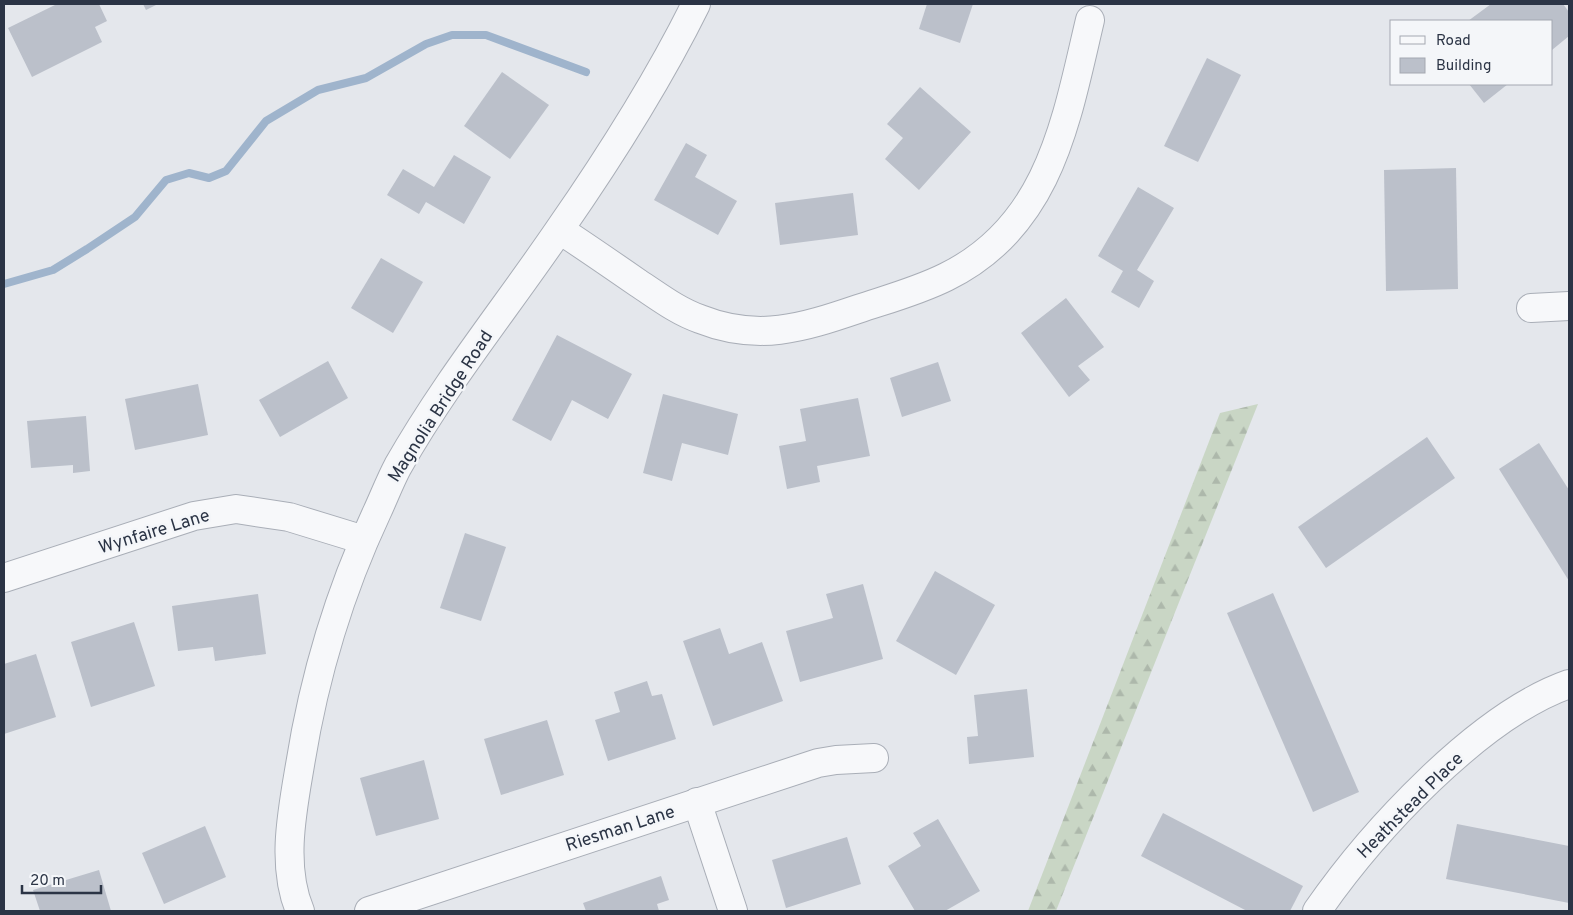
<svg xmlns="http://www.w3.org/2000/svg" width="1573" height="915" font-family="Overpass,sans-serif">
  <defs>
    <pattern id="forest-firs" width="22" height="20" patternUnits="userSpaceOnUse" patternTransform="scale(1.25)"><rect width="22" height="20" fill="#c9d6c5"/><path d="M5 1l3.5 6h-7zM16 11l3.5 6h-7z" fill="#adb8ab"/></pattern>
  </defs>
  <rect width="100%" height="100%" fill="#e4e7ec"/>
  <path fill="url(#forest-firs)" d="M1258 404 1056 911H1028L1220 413Z"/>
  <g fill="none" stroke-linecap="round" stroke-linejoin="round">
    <path stroke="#9fb4cc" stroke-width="8" d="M4 284 53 270 87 249 135 217 166 180 189 173 209 178 226 171 266 121 318 90 366 78 426 44 452 35H486L586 72"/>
  </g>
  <g fill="#bbc0ca">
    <path d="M57 4H99L107 21 95 27 102 42 32 77 8 28Z"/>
    <path d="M143 4H158L146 10Z"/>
    <path d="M927 4H973L960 43 919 29Z"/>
    <path d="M1491 4H1563L1569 12V36L1552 50V21H1468Z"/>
    <path d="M1207 58 1241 75 1198 162 1164 146Z"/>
    <path d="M502 72 549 105 510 159 464 126Z"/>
    <path d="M1469 84H1508L1484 103Z"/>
    <path d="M920 87 971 132 919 190 885 159 903 138 887 124Z"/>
    <path d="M686 143 707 155 695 177 737 201 718 235 654 200Z"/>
    <path d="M454 155 491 177 464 224 426 202 419 214 387 195 403 169 434 187Z"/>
    <path d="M1456 168 1458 289 1386 291 1384 170Z"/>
    <path d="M1138 187 1174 208 1137 270 1154 281 1139 308 1111 292 1123 271 1098 256Z"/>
    <path d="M853 193 858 235 780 245 775 203Z"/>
    <path d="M381 258 423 282 393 333 351 308Z"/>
    <path d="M1066 298 1104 347 1078 366 1090 380 1069 397 1021 333Z"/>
    <path d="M557 335 632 374 608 419 572 400 551 441 512 420Z"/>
    <path d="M328 361 348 398 280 437 259 400Z"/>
    <path d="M938 362 951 401 902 417 890 378Z"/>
    <path d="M198 384 208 435 135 450 125 399Z"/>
    <path d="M663 394 738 414 728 455 682 443 672 481 643 473Z"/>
    <path d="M858 398 870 456 817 466 820 482 787 489 779 446 806 441 800 409Z"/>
    <path d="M86 416 90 471 73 473V465L31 468 27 421Z"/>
    <path d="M1427 437 1455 478 1326 568 1298 527Z"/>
    <path d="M1539 443 1569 490V581L1499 469Z"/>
    <path d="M465 533 506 547 481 621 440 608Z"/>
    <path d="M935 571 995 605 956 675 896 641Z"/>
    <path d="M863 584 883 659 800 682 786 631 833 618 826 594Z"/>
    <path d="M1273 593 1359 792 1313 812 1227 613Z"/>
    <path d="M258 594 266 654 215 661 213 647 178 651 172 606Z"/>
    <path d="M134 622 155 686 91 707 71 642Z"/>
    <path d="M720 628 729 654 762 642 783 701 713 726 683 641Z"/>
    <path d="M36 654 56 717 4 734V664Z"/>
    <path d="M647 681 652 696 662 694 676 739 608 761 595 720 620 712 614 692Z"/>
    <path d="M1027 689 1034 757 969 764 967 737 978 736 974 695Z"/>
    <path d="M547 720 564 775 501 795 484 739Z"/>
    <path d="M424 760 439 819 376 836 360 778Z"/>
    <path d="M1163 813 1303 886 1290 911H1247L1141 856Z"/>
    <path d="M938 819 980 891 945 911H915L888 866 921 846 913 833Z"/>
    <path d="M1457 824 1569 846V903L1446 879Z"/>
    <path d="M205 826 226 877 164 904 142 853Z"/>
    <path d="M847 837 861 884 786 908 772 860Z"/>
    <path d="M99 870 111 911H40L33 890Z"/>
    <path d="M661 876 669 900 657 904 659 911H586L583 903Z"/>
  </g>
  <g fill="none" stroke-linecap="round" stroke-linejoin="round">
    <defs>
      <g id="minor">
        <path d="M560 230C586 247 612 265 638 283 658 296 677 311 700 319 758 342 802 328 858 309 888 299 918 291 946 277 1050 226 1066 121 1090 20"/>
        <path d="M1531 308 1569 306"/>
        <path d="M4 578 194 516 236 509 289 517 364 540"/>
        <path d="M697 802 733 911"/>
        <path d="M300 911C281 866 292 812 300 765 314 677 339 593 377 512 384 497 390 481 398 466 445 383 505 309 559 230 609 158 657 83 696 4"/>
        <path d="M369 911 818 763 836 760 874 758"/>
        <path d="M1317 911C1371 833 1478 716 1569 684"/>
      </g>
    </defs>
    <use href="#minor" stroke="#a9aeb7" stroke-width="30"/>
    <use href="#minor" stroke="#f7f8fa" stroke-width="28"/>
  </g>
  <g text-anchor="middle" stroke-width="5" stroke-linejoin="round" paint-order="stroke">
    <g font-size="18" fill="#2b3445" stroke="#f4f6f9">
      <text transform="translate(440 406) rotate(-57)" y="6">Magnolia Bridge Road</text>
      <text transform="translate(154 531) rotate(-17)" y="6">Wynfaire Lane</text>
      <text transform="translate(1410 805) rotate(-45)" y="6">Heathstead Place</text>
      <text transform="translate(620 828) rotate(-18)" y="6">Riesman Lane</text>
    </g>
  </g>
  <rect width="1573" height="915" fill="none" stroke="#2b3445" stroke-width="10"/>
  <rect x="1390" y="20" width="162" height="65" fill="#f4f6f9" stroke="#a4a8b1"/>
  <rect x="1400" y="36" width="25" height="8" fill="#f7f8fa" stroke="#a4a8b1"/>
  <text x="1436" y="45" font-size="15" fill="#2b3445">Road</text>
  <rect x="1400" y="58" width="25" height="15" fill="#bbc0ca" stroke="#a4a8b1"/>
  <text x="1436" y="70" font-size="15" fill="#2b3445">Building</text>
  <path d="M22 885v8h79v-8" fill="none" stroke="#2b3445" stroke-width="2.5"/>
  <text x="30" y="885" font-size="15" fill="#2b3445" stroke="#f4f6f9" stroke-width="4" paint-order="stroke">20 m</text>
</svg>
